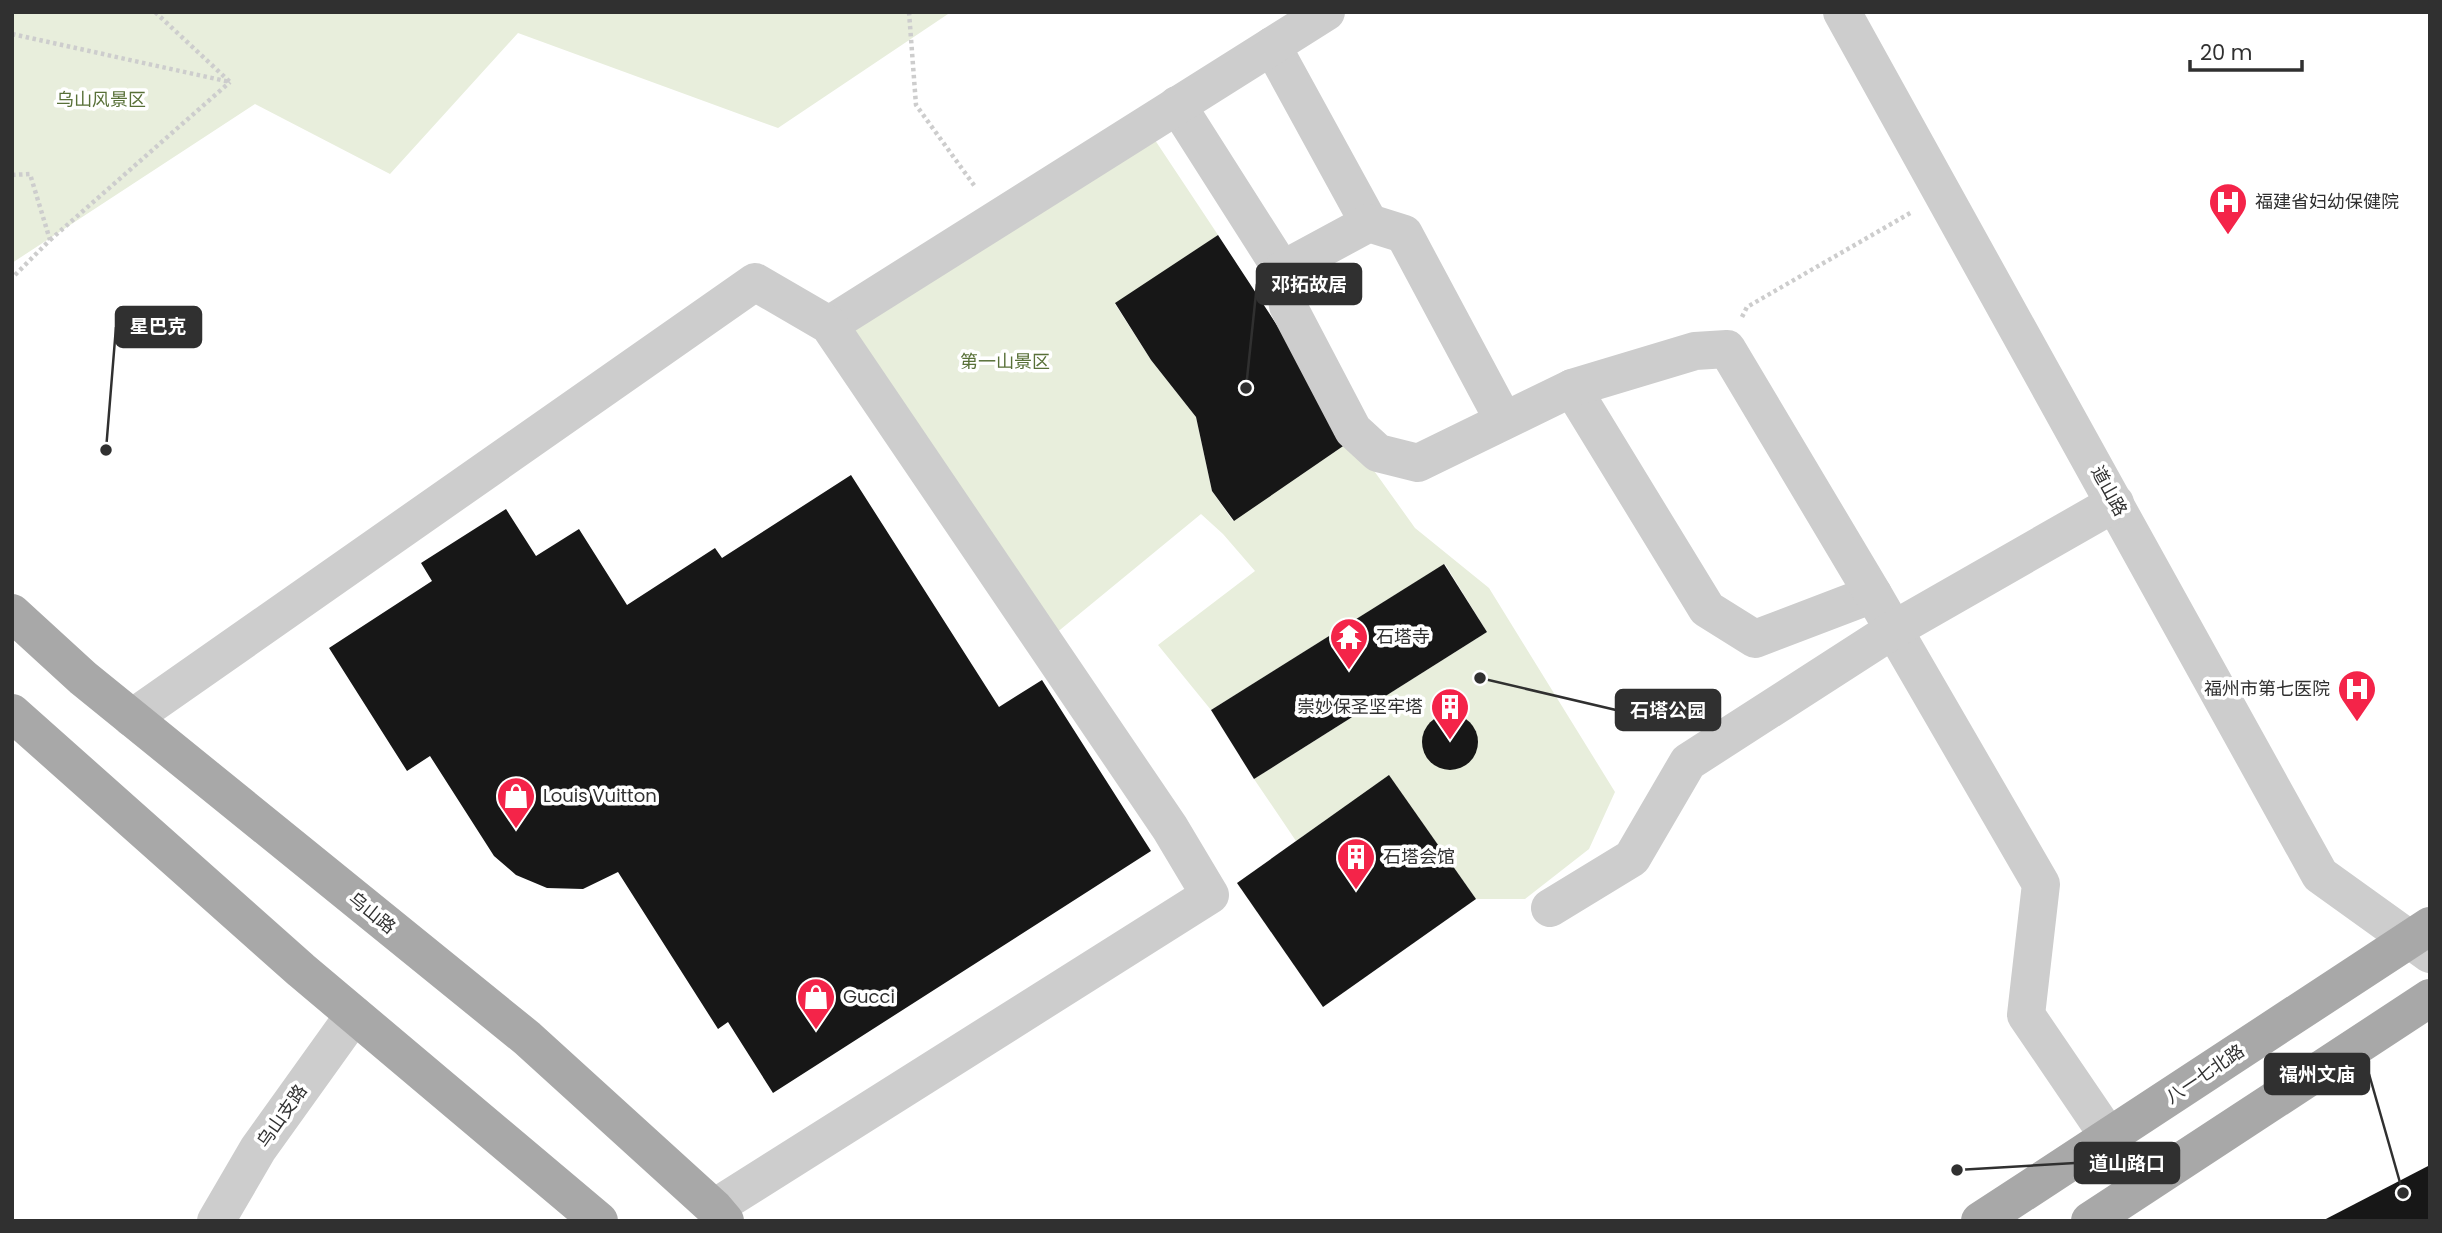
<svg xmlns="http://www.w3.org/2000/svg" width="2442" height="1233" font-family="Poppins,'Noto Sans SC',sans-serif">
  <rect width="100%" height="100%" fill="#fff"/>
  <g fill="#e8eedc">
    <path d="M12 12H951L778 128 518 33 390 174 255 104 12 263Z"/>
    <path d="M1145 125 1218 235 1115 304 1151 360 1196 417 1212 491 1233 521 1352 440 1415 528 1489 588 1615 792 1589 849 1525 899H1476L1389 776 1296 841 1254 779 1487 632 1445 564 1211 710 1158 645 1255 571 1223 534 1201 514 1044 643 829 325Z"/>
  </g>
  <g fill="#171717">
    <path d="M1218 235 1352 440 1234 521 1212 491 1196 417 1151 360 1115 303Z"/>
    <path d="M851 475 999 707 1042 680 1151 851 773 1093 728 1022 718 1029 618 872 583 889 547 888 516 875 494 856 430 756 407 771 329 648 432 581 421 563 506 509 536 556 579 529 627 605 715 548 722 558Z"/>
    <path d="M1444 564 1487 632 1254 779 1211 710Z"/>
    <circle cx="1450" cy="742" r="28"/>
    <path d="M1389 775 1476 899 1323 1007 1237 883Z"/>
    <path d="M2430 1165V1221H2322Z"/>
  </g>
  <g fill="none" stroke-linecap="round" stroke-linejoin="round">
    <g stroke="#cdcdcd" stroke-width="4.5" stroke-dasharray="3.5 3.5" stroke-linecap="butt">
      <path d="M909 12 916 105 976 188"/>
      <path d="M12 34 230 82 155 12"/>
      <path d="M12 175 30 174 50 240 12 278"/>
      <path d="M50 240 230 82"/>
      <path d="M1742 317 1747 307 1912 212"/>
    </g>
    <g stroke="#cdcdcd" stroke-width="38">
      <path d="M1842 12 2320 875 2430 954"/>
      <path d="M1272 46 1369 223"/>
      <path d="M1177 105 1282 270"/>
      <path d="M829 325 1326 12"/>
      <path d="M1572 388 1707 609 1755 639 1873 594"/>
      <path d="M1504 421 1404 234 1369 223 1282 270 1288 306 1353 430 1378 453 1418 463 1572 388 1695 351 1727 349 1873 594 2041 884 2026 1015 2109 1137"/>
      <path d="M132 718 755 282 829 325 1170 828 1210 895 714 1208"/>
      <path d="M1550 908 1632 858 1688 762 1893 630 2115 503"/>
      <path d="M216 1221 258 1149 354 1015"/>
    </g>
    <g stroke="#a8a8a8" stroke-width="38">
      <path d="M12 613 83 678 527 1038 714 1208 725 1221"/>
      <path d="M12 713 301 970 599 1221"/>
      <path d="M1980 1221 2430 926"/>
      <path d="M2090 1221 2430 998"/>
    </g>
  </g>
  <defs>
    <symbol id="hospital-pin" viewBox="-11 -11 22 30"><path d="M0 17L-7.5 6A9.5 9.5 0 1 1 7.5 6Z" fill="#f42449" stroke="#fff"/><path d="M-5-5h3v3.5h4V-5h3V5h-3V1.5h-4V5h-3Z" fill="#fff"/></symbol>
    <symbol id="temple-pin" viewBox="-11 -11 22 30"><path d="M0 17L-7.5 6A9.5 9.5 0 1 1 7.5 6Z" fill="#f42449" stroke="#fff"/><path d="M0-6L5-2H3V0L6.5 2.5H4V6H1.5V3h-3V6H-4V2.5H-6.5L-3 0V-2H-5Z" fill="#fff"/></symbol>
    <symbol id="building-pin" viewBox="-11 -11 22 30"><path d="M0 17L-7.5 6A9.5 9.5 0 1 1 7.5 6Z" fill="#f42449" stroke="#fff"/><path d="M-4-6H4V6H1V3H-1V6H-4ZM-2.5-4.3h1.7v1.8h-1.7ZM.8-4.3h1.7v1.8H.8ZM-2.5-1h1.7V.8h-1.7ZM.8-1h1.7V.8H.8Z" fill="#fff"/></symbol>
    <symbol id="shop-pin" viewBox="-11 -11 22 30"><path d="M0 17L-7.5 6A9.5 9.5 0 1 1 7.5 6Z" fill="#f42449" stroke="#fff"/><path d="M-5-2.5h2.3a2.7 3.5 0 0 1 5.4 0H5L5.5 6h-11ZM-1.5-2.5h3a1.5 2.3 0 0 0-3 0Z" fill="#fff"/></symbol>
  </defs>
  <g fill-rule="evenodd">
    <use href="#hospital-pin" x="2206" y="180" width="44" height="60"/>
    <use href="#temple-pin" x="1327" y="615" width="44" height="60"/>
    <use href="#hospital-pin" x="2335" y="667" width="44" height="60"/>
    <use href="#building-pin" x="1428" y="685" width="44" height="60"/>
    <use href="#shop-pin" x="494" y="774" width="44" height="60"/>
    <use href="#building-pin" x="1334" y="835" width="44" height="60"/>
    <use href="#shop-pin" x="794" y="975" width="44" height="60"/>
  </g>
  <g text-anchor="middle" stroke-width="7" stroke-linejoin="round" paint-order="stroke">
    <g font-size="18" fill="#587038" stroke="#fff">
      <text x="101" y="106">乌山风景区</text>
      <text x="1005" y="368">第一山景区</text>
    </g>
    <g font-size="18" fill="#303030" stroke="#fff" text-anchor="start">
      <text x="2255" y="208">福建省妇幼保健院</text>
      <text x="1376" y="643">石塔寺</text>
      <text x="2330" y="695" text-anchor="end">福州市第七医院</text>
      <text x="1423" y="713" text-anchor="end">崇妙保圣坚牢塔</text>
      <text x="543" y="802">Louis Vuitton</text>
      <text x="1383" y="863">石塔会馆</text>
      <text x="843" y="1003">Gucci</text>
    </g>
    <g font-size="18" fill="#303030" stroke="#fff">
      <text transform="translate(2109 491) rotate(61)" y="6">道山路</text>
      <text transform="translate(372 913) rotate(39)" y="6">乌山路</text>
      <text transform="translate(2205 1074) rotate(-34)" y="6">八一七北路</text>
      <text transform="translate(282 1116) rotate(-55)" y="6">乌山支路</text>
    </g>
  </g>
  <path fill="none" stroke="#303030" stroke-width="2.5" d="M1246 388L1257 284M106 450L116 327M1480 678L1616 710M2403 1193L2369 1074M1957 1170L2075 1163"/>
  <g fill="#303030" stroke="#fff" stroke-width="2.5">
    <circle cx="1246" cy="388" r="7"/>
    <circle cx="106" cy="450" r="7"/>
    <circle cx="1480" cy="678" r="7"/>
    <circle cx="2403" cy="1193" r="7"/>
    <circle cx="1957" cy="1170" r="7"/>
  </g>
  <g fill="#303030" stroke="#303030" stroke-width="2.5">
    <rect x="1257" y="264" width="104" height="40" rx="7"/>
    <rect x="116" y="307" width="85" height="40" rx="7"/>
    <rect x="1616" y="690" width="104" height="40" rx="7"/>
    <rect x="2265" y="1054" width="104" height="40" rx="7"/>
    <rect x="2075" y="1143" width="104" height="40" rx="7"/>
  </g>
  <g font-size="19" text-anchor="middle" font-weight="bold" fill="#fff">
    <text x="1309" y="291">邓拓故居</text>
    <text x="158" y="333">星巴克</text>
    <text x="1668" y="717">石塔公园</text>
    <text x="2317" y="1081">福州文庙</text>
    <text x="2127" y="1170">道山路口</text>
  </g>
  <rect width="2442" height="1233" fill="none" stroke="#303030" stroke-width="28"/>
  <path d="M2190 60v10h112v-10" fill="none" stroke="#303030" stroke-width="3.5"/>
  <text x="2200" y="60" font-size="21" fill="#303030" stroke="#ffffff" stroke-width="5" paint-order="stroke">20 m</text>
</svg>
